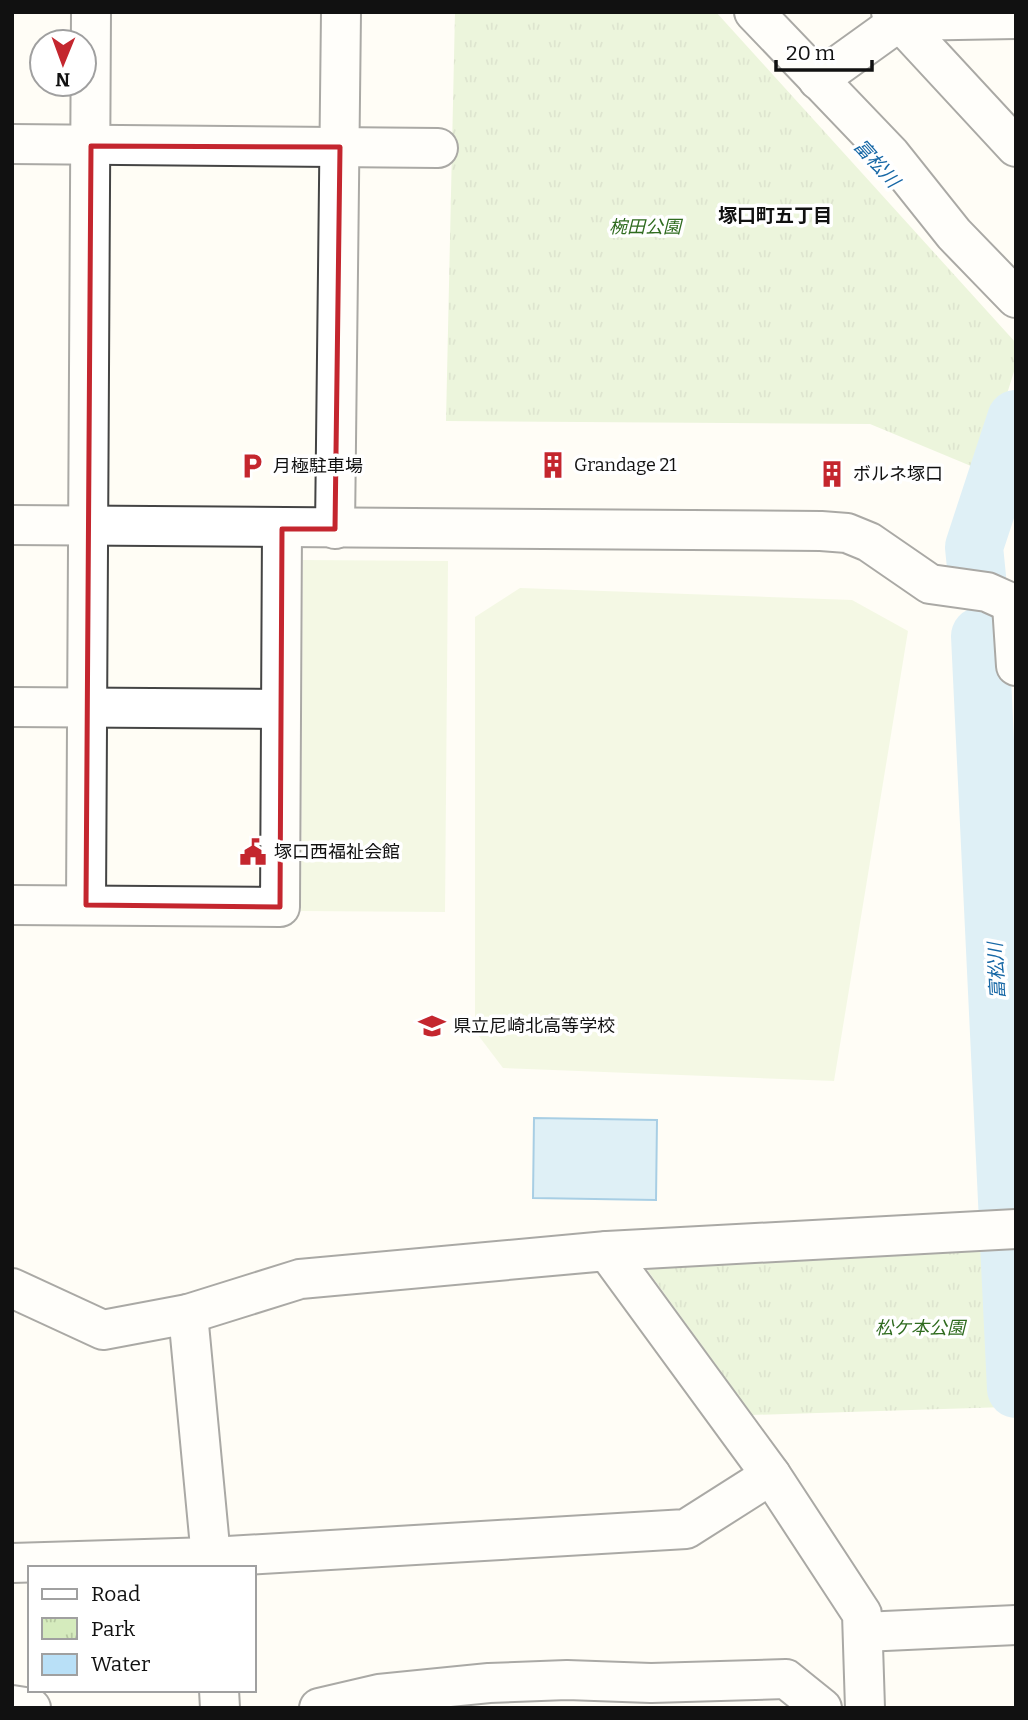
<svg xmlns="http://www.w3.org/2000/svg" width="1028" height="1720" font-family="Bitter,'Noto Sans JP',serif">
  <defs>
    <pattern id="park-tufts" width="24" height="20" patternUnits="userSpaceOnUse" patternTransform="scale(1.75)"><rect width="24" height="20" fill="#d5ebbd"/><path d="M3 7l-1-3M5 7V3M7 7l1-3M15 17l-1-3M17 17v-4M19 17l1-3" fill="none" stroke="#b6c8a1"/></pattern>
  </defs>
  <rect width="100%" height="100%" fill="#fffdf5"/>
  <g fill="url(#park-tufts)">
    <path d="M455 12H716L1016 343V365L983 471 870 424 446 421Z"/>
    <path d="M989 1243 999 1249 1006 1407 752 1415 648 1271 650 1261Z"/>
  </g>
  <g fill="#e6f2cf">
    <path d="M303 560 448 561 445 912 301 911Z"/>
    <path d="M520 588 852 600 908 631 834 1081 503 1068 475 1031V617Z"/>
  </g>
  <path fill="#b9e0f7" stroke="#3f96cf" stroke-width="2" d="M534 1118 657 1120 656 1200 533 1198Z"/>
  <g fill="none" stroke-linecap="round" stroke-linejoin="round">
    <g stroke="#b9e0f7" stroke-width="58">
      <path d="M977 577 974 547 1016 419"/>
      <path d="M980 636 1016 1389"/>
    </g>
    <defs>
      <g id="minor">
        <path d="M754 12 891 155 954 234 1016 298"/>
        <path d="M891 12 1016 147"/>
        <path d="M818 80 900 21 1016 19"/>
        <path d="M12 144 438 148"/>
        <path d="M12 525 821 531 847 533 869 542 930 584 987 592 1016 605"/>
        <path d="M335 529 341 12"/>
        <path d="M1012 605 1016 666"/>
        <path d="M12 707 281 709"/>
        <path d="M12 905 280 907 282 529"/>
        <path d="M86 905 91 12"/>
        <path d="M607 1251 771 1475 862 1614 865 1708"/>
        <path d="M12 1288 103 1330 188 1314 300 1279 607 1251 1016 1229"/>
        <path d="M188 1314 212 1568"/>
        <path d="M12 1563 211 1557 686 1529 771 1475"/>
        <path d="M863 1632 1016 1625"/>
        <path d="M219 1690 220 1708"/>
        <path d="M12 1705 31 1708"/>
        <path d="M319 1708 379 1694 489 1683 567 1680 651 1683 786 1679 822 1708"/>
      </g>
    </defs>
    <use href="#minor" stroke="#444" stroke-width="42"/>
    <use href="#minor" stroke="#fff" stroke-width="38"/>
  </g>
  <path d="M0 0H1028V1720H0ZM91 146 340 147 335 529H282L280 907 86 905Z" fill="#fffdf5" fill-opacity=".55" fill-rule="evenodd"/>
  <path fill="none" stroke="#c4262e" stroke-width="5" stroke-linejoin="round" d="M91 146 340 147 335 529H282L280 907 86 905Z"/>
  <defs>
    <symbol id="building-bare" viewBox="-9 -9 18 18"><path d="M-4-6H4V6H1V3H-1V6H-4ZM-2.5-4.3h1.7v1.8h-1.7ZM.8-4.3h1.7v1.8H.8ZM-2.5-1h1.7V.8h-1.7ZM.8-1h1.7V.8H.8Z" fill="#c4262e" stroke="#fff" stroke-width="2.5" paint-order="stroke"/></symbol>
    <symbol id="parking-bare" viewBox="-9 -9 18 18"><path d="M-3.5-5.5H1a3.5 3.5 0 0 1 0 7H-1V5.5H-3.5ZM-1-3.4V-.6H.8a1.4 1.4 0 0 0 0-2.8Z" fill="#c4262e" stroke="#fff" stroke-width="2.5" paint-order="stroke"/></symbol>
    <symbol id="civic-bare" viewBox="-9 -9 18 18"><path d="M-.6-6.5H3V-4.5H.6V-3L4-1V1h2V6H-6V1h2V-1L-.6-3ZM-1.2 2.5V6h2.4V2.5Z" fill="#c4262e" stroke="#fff" stroke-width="2.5" paint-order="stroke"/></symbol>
    <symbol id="school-bare" viewBox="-9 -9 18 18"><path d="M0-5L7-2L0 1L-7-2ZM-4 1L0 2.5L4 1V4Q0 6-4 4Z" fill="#c4262e" stroke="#fff" stroke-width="2.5" paint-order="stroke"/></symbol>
  </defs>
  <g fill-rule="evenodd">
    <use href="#building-bare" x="534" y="446" width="38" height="38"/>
    <use href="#parking-bare" x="233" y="447" width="38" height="38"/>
    <use href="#building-bare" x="813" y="455" width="38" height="38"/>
    <use href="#civic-bare" x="234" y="833" width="38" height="38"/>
    <use href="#school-bare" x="413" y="1007" width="38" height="38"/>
  </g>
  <g text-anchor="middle" stroke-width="7" stroke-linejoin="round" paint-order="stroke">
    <g font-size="18" font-style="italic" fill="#2f6b1f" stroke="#fff">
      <text x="645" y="233">椀田公園</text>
      <text x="920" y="1334">松ケ本公園</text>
    </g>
    <g font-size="18" fill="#111" stroke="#fff" text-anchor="start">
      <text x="574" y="471">Grandage 21</text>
      <text x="273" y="472">月極駐車場</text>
      <text x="853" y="480">ボルネ塚口</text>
      <text x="274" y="858">塚口西福祉会館</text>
      <text x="453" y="1032">県立尼崎北高等学校</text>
    </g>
    <g font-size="19" font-style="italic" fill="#1768a6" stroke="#fff">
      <text transform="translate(877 163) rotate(48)" y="7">富松川</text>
      <text transform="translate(996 971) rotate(-93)" y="7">富松川</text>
    </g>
    <g font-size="19" font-weight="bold" fill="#111" stroke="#fff">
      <text x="775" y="222">塚口町五丁目</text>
    </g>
  </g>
  <rect width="1028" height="1720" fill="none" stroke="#111111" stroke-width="28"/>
  <rect x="28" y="1566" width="228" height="126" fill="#ffffff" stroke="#a0a0a0" stroke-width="2"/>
  <rect x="42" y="1589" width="35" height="10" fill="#ffffff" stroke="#a0a0a0" stroke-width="2"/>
  <text x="91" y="1601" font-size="21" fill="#111111">Road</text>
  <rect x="42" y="1618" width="35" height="21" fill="url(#park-tufts)" stroke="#a0a0a0" stroke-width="2"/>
  <text x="91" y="1636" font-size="21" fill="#111111">Park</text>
  <rect x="42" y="1654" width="35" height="21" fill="#b9e0f7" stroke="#a0a0a0" stroke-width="2"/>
  <text x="91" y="1671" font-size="21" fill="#111111">Water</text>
  <g transform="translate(63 63) rotate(181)"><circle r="33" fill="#ffffff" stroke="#a0a0a0" stroke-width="2"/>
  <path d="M0-5L12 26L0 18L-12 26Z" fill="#c4262e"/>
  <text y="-10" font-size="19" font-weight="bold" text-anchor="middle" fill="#111111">N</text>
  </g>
  <path d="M776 60v10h96v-10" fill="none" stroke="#111111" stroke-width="3.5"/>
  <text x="786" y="60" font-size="21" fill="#111111" stroke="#ffffff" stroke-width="5" paint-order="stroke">20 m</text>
</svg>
